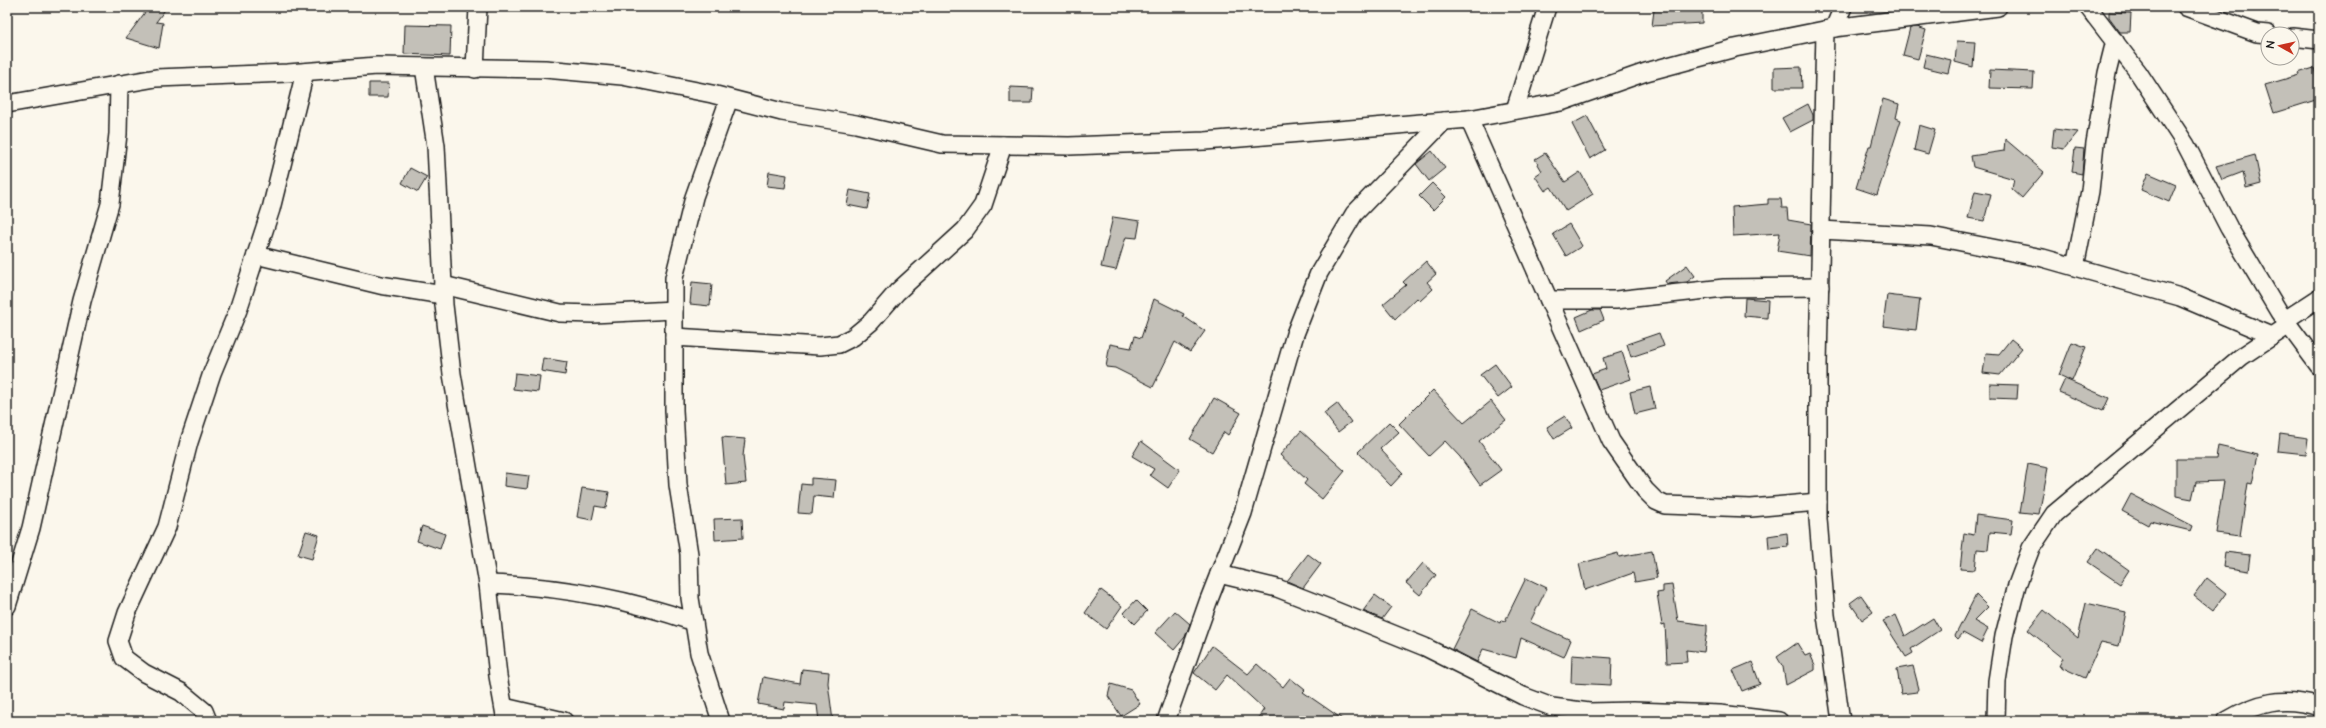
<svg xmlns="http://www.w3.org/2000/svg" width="2326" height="728" font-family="'Architects Daughter',sans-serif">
  <rect width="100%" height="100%" fill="#fbf7ec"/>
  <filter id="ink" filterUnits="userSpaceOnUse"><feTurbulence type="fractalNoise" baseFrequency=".025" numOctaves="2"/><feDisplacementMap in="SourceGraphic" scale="8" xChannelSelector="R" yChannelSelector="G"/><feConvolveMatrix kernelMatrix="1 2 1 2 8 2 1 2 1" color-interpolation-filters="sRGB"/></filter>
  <g filter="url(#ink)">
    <g fill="#c3c0b8" stroke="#1c1c1c">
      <path d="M149 7H167L156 22 163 23 159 48 126 38Z"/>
      <path d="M1702 7V23L1652 26 1654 10Z"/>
      <path d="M2109 12 2131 13 2130 32H2120L2109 17Z"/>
      <path d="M405 25 451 26 450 56 404 54Z"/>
      <path d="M1917 27 1926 30 1918 59 1903 55 1910 28Z"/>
      <path d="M1957 41 1975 42 1973 67 1955 62Z"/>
      <path d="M1926 54 1951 60 1948 73 1923 67Z"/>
      <path d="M1801 67 1802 88H1774V68Z"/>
      <path d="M2314 68 2319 85V99L2274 113 2265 85 2299 75 2298 73Z"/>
      <path d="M1990 70 2034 72 2033 89 1989 88Z"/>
      <path d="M369 83H389L388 97H369Z"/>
      <path d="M1010 87 1033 88 1032 103H1010Z"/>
      <path d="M1883 99 1899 104 1896 118 1901 120 1877 195 1856 188 1869 146H1871Z"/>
      <path d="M1808 104 1813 115V120L1790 132 1782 118Z"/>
      <path d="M1587 116 1605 150 1590 159 1572 124Z"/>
      <path d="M1919 125 1935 130 1928 154 1914 150Z"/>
      <path d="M2054 129 2078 132 2064 149 2052 147Z"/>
      <path d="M2005 139 2044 172 2022 198 2012 189 2014 179 1973 167 1971 156 2004 151Z"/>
      <path d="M2075 148 2084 149 2082 174 2072 172Z"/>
      <path d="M1432 151 1445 168 1429 181 1416 164Z"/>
      <path d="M1545 153 1565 182 1580 172 1593 194 1566 211 1551 187 1545 191 1535 176 1542 171 1535 159Z"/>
      <path d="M2255 155 2261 184 2246 188 2243 172 2222 180 2216 166Z"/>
      <path d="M410 168 427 177 418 192 402 183Z"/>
      <path d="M769 172 787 175 785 188 767 186Z"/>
      <path d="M2148 173 2176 185 2169 202 2141 190Z"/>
      <path d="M1432 183 1446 197 1433 210 1419 196Z"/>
      <path d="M850 190 870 194 867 209 847 205Z"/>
      <path d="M1975 191 1991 194 1984 221 1968 218Z"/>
      <path d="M1768 199H1781L1782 208H1787L1788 220 1811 224 1810 256 1777 251 1780 233 1733 236 1732 207 1768 204Z"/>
      <path d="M1113 217 1140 221 1137 238 1126 237 1116 270 1101 267Z"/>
      <path d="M1569 224 1582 246 1566 256 1553 234Z"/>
      <path d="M1426 261 1436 274 1427 282 1433 289 1420 301 1417 298 1395 319 1383 304 1406 285 1403 282Z"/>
      <path d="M1687 265 1695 276 1687 282 1667 284 1665 281Z"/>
      <path d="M692 282 712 284 710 306 690 304Z"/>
      <path d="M1887 295 1920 299 1916 330 1883 326Z"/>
      <path d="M1745 298 1768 300 1767 318 1744 316Z"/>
      <path d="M1154 299 1184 314 1183 316 1205 331 1190 352 1175 342 1153 387 1115 368 1106 367 1110 344 1131 348 1135 336 1141 338Z"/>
      <path d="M1592 310H1600L1604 320 1581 330 1576 317Z"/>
      <path d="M1659 333 1664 346 1631 357 1627 344Z"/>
      <path d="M2011 339 2022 348 2000 375 1983 373 1986 353 1999 354Z"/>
      <path d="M2072 342 2086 347 2072 381 2059 375Z"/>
      <path d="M1622 352 1631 379 1599 390 1592 374 1606 369 1603 358Z"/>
      <path d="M543 358 567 362 565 375 541 371Z"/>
      <path d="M1495 364 1512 387 1498 398 1480 375Z"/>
      <path d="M515 373 540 376 538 392 513 389Z"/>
      <path d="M2065 379 2109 398 2103 411 2059 392Z"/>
      <path d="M1990 384 2018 385 2017 399 1990 398Z"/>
      <path d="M1650 387 1655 409 1635 414 1630 392Z"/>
      <path d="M1433 390 1464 423 1491 401 1506 420 1479 441 1501 470 1480 485 1460 457 1445 441 1429 456 1399 424Z"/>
      <path d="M1214 398 1241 413 1228 435 1224 432 1212 452 1190 439Z"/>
      <path d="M1337 403 1351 422 1338 432 1324 413Z"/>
      <path d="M1565 416 1572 428 1554 439 1547 427Z"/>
      <path d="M1389 422 1399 432 1380 449 1403 473 1391 486 1358 452Z"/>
      <path d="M1301 431 1345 471 1322 499 1304 484 1307 480 1280 455Z"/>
      <path d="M2280 434 2308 438 2306 454 2278 451Z"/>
      <path d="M722 437 745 439 743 456 746 483 726 485Z"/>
      <path d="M1141 441 1180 470 1168 488 1150 475 1154 469 1132 456Z"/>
      <path d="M2218 446 2258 455 2252 484 2248 483 2240 536 2216 533 2224 481 2196 482 2192 499 2176 496V459H2216Z"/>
      <path d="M2028 464 2048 468 2039 514 2020 512Z"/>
      <path d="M505 473 529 476 527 489 504 486Z"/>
      <path d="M811 478 836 480 834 498 814 496 812 514 798 513 801 484 811 485Z"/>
      <path d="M582 488 609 492 606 508 595 506 592 520 577 517Z"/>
      <path d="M2131 494 2193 526 2191 531 2150 521 2148 525 2122 511Z"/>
      <path d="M1976 515 2013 520 2011 534 1990 532 1988 550 1977 549 1975 570 1960 569 1964 533 1974 535Z"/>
      <path d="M742 518 743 538 715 540 714 519Z"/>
      <path d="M422 526 445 534 440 549 417 541Z"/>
      <path d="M306 531 319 535 312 559 298 555Z"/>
      <path d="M1787 533 1788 547 1769 549 1768 536Z"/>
      <path d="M2098 548 2129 570 2120 584 2088 562Z"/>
      <path d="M1652 551 1657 578 1635 582 1633 573 1585 590 1579 564 1618 553 1619 557Z"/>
      <path d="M2225 552 2250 555 2248 571 2223 567Z"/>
      <path d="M1308 554 1321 564 1303 588 1287 581Z"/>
      <path d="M1423 563 1436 575 1420 595 1406 583Z"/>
      <path d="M1526 578 1547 588 1530 622 1571 640 1564 657 1521 638 1516 658 1483 649 1477 662 1452 649 1472 609 1500 623 1501 620 1505 621Z"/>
      <path d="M2207 578 2226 593 2213 611 2194 596Z"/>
      <path d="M1672 585 1678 621 1707 625V631L1704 652 1686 650 1687 662 1667 663 1665 624 1662 625 1657 593 1663 592V586Z"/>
      <path d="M1101 590 1122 606 1106 629 1085 613Z"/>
      <path d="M1375 595 1391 607 1382 619 1363 611Z"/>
      <path d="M1861 595 1873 612 1862 620 1850 603Z"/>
      <path d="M1976 595 1988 607 1974 621 1988 629 1981 643 1963 633 1958 639 1955 636Z"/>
      <path d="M1136 600 1147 611 1135 624 1124 613Z"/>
      <path d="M2086 603 2126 612 2119 646 2101 642 2085 678 2059 666 2063 658 2028 630 2044 610 2078 638Z"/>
      <path d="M1175 611 1190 624 1185 637 1174 650 1155 633Z"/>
      <path d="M1896 615 1905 636 1933 618 1940 630 1911 649 1913 653 1906 657 1883 621Z"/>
      <path d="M1797 643 1805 656 1810 654 1815 665V670L1786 685 1783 667 1777 657Z"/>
      <path d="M1212 646 1248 674 1257 664 1283 687 1290 678 1305 690 1303 692 1345 721H1256L1264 709 1227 675 1215 690 1194 673Z"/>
      <path d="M1572 655 1612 658 1611 685 1571 683Z"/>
      <path d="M1752 662 1760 684 1742 691 1733 670Z"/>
      <path d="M1913 666 1919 689 1917 692 1901 694 1897 669Z"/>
      <path d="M802 669 829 672 828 683 833 721H819L817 705 785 702 784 709 758 704 763 677 800 684Z"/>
      <path d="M1111 684 1131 690 1140 704 1121 716 1108 696Z"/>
    </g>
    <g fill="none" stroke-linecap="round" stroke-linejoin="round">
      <defs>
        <g id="minor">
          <path d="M2088 7 2138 72 2186 145 2229 228 2279 312 2319 366"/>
          <path d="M2186 7 2257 33 2268 34"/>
          <path d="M1834 28 1843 7"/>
          <path d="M1825 30 1818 364V519L1826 615 1841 721"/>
          <path d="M2292 37 2319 40"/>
          <path d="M424 67 436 146 444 305 452 374 488 584 498 676 506 721"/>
          <path d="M475 69 478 7"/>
          <path d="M7 104 156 78 288 73 377 66 545 69 622 76 712 94 782 112 856 124 942 144 1069 146 1205 141 1469 119 1561 102 1646 72 1735 48 1834 28 1998 7"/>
          <path d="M1515 110 1547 7"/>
          <path d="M1469 119 1611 441 1645 490 1656 501 1665 505 1751 508 1818 502"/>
          <path d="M1821 230 1931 236 2043 258 2180 297 2272 336"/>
          <path d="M256 255 380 285 443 295"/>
          <path d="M2075 267 2090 191 2095 143 2107 73 2115 41"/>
          <path d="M443 285 560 313 593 314 674 310"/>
          <path d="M1549 300H1616L1724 288 1820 287"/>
          <path d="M2285 320 2319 298"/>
          <path d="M674 337 820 346 839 344 853 337 871 322 897 292 965 230 983 205 1003 145"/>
          <path d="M1219 574 1277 588 1336 611 1425 647 1523 696 1552 707 1589 712 1633 711 1720 714 1779 721"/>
          <path d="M488 584C559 586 627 599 694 622"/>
          <path d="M7 606 31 528 82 301 110 204 118 134 119 84"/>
          <path d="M504 707 564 721"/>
          <path d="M208 721 204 711 181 692 144 673 124 658 118 641 127 613 167 527 189 442 212 373 238 310 271 209 305 72"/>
          <path d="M721 721 699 653 690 598 689 554 678 485 674 410V278L694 197 729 99"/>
          <path d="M1166 721 1208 602 1243 513 1295 334 1319 273 1354 214 1444 121"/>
          <path d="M1996 721 1997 681 2004 636 2017 585 2031 548 2054 514 2241 357 2289 325"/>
          <path d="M2226 721C2258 702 2283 696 2319 707"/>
        </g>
      </defs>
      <use href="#minor" stroke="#1c1c1c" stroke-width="20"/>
      <use href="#minor" stroke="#fbf7ec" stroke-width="17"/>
    </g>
  </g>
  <rect width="2326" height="728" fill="none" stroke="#fbf7ec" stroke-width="24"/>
  <rect x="12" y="12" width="2302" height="704" fill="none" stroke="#1c1c1c" stroke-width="1.5" filter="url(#ink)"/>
  <g transform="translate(2280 46) rotate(278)"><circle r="19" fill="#fbf7ec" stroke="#a29f99"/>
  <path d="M0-3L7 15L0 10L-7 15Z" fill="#c8321e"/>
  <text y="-6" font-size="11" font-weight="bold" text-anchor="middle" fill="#1c1c1c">N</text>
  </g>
</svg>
